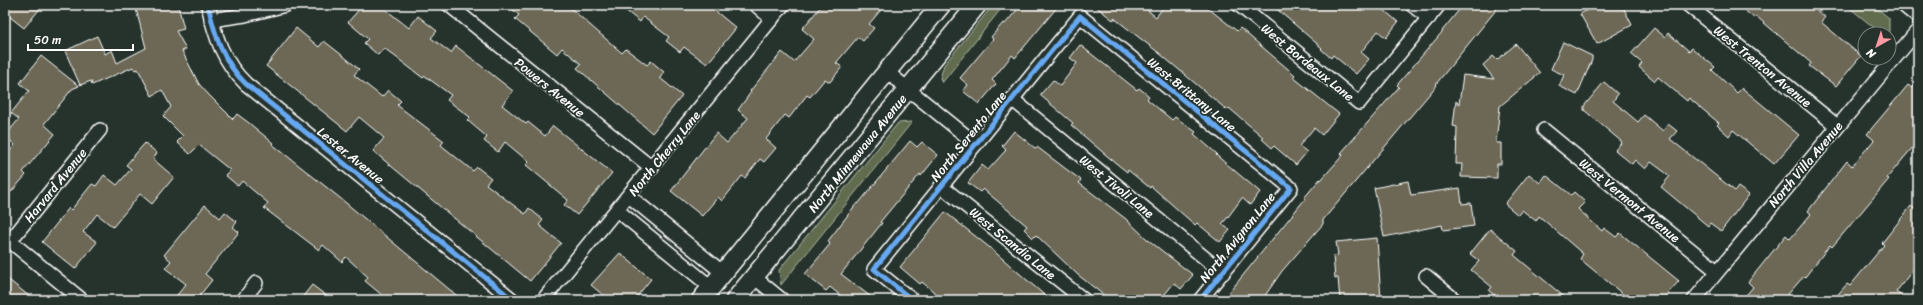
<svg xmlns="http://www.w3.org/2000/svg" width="1923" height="305" font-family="Sriracha,sans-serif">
  <rect width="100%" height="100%" fill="#26332d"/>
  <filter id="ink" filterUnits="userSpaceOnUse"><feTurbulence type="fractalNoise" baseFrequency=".025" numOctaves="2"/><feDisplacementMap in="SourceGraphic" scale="8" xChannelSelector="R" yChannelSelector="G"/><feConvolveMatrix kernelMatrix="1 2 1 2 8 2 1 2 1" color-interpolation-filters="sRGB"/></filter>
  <g filter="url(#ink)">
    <g fill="#606c4e" stroke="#b0b6a6">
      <path d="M993 5H1004L942 83 940 78 944 65Z"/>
      <path d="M1846 5H1873L1889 18V40V34H1882Z"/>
      <path d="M912 122 781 285 779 270 898 123Z"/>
    </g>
    <g fill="#6c6855" stroke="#fff">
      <path d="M5 5H43L24 28 5 13Z"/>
      <path d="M135 5H178L184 29 176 31 186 49 182 51 199 84 208 94 233 119 237 114 249 123 273 143 272 144 340 198 462 300H388L365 281 368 277 346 257 342 262 323 245 319 250 264 208 268 203 242 181 238 186 225 175 230 170 199 145 190 154 177 142 183 136 163 116 171 107 162 90 152 96 138 69 135 70 133 67 92 85 91 81 80 85 65 51 97 36 105 54 112 50 117 63 146 48Z"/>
      <path d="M363 5H380L409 28 418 16 437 31 431 38 451 53 456 46 513 91 502 105 526 124 528 122 545 136 553 126 612 173 577 215 564 205 568 200 526 165 529 162 505 142 498 152 484 141 487 137 467 120 470 117 447 100 451 95 425 76 423 78 384 48 378 55 364 43 368 39 348 22Z"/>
      <path d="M507 5H567L622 53 626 49 647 65 651 61 664 72 660 78 682 96 652 133 577 68 581 64 562 48 557 54 515 19 519 15Z"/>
      <path d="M619 5H708L736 28 707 64 684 47 680 52 666 41 669 37 643 17 640 22Z"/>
      <path d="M822 5H885L869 24 874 28 863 41 858 37 836 63 842 67 830 82 825 79 810 97 807 95 789 118 785 115 766 139 776 148 764 162 760 159 745 178 742 176 722 201 718 197 702 216 671 191 716 133 727 143 748 118 738 110 751 92 750 91 782 52 794 62 814 39 802 29Z"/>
      <path d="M1021 5H1059L1015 58 1012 55 992 80 996 84 979 104 963 91 968 85 960 78 993 39 991 37 1003 23 1005 24Z"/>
      <path d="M1094 5H1141L1156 17 1165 5H1204L1237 31 1240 28 1295 75 1293 77 1339 114 1322 135 1314 128 1299 146 1307 152 1296 165 1274 146 1272 148 1262 139 1263 137 1229 108 1227 110 1159 53 1114 18 1113 20Z"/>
      <path d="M1272 5H1378L1398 22 1386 38 1378 31 1361 52 1369 59 1356 74 1333 55 1331 58 1321 49 1322 48Z"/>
      <path d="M1463 5H1500L1436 84 1437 85 1323 220V224L1282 271 1262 300H1223L1305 199 1304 198 1320 179 1321 180 1343 155 1341 153 1399 87 1397 85 1443 31H1442Z"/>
      <path d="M1596 5H1622L1632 25 1597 44 1580 14Z"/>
      <path d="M1738 5H1810L1825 17 1821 22 1861 56 1836 86 1809 66 1811 63 1756 16 1754 18Z"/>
      <path d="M296 28 319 47 324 41 347 59 359 69 354 75 382 97 388 90 401 101 397 105 444 141 441 145 473 171 477 167 491 178 486 184 525 214 529 208 543 220 539 225 561 243 530 281 373 151 384 138 359 117 347 131 266 66Z"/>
      <path d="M1654 28 1665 37 1668 33 1689 51 1692 48 1715 67 1712 70 1737 93 1742 88 1799 135 1774 164 1733 130 1729 136 1717 125 1719 123 1689 98 1687 101 1658 77 1655 81 1639 67 1642 63 1631 54Z"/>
      <path d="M1563 42 1592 56V60L1577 95 1559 86 1564 75 1551 69Z"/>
      <path d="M1516 44 1540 73 1500 106 1496 143H1501V164H1497V178L1461 177 1462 164H1456L1457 127 1453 126 1456 101 1459 104 1463 75 1494 79 1483 65 1493 56 1497 60Z"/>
      <path d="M1080 45 1137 90 1139 88 1149 96 1147 99 1172 120 1175 117 1196 132 1194 134 1217 154 1216 155 1260 192 1250 205 1242 198 1228 217 1222 224 1230 230 1220 242 1197 223 1195 225 1151 186 1150 188 1128 170 1127 172 1106 155 1071 125 1073 123 1040 95 1053 80 1060 86 1077 63 1070 58Z"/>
      <path d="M41 56 79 86 72 89 44 124 55 134 23 172 26 175 5 199V157L15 145 5 136 19 119 11 113 29 91 20 83Z"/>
      <path d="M1918 81V141L1887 178 1889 179 1832 247 1830 245 1805 277 1804 276 1783 300H1742L1753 287 1748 282 1786 235 1790 239 1811 214 1808 211 1847 161 1852 166 1874 140 1867 134 1908 85 1912 88Z"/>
      <path d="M1604 82 1618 94 1613 101 1638 122 1644 115 1663 131 1668 124 1677 131 1670 139 1735 191 1738 187 1749 195 1721 231 1710 223 1708 226 1661 187 1670 176 1651 162 1645 169 1635 160 1632 164 1615 150 1622 142 1584 110V106Z"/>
      <path d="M1014 131 1036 149 1037 147 1070 172 1081 180 1079 183 1126 219 1147 239 1193 275 1181 289 1174 283 1160 300H1110L1078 275 1036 235 1033 238 1024 229 1027 226 983 189 980 192 968 183 982 165 988 170 1006 150 1002 146Z"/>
      <path d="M910 141 917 147 922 142 938 155 921 176 920 174 880 222 882 223 841 274 875 300H846L830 287 826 291 805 274 830 244 828 241 857 203 858 204Z"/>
      <path d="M145 143 157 153 153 159 174 177 152 204 140 194 113 227 97 214 83 232 97 242 75 269 42 242 69 208 71 210 92 184 96 186 104 175 117 185 131 169 126 165Z"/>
      <path d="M1529 174 1540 183 1546 175 1571 195 1574 192 1585 202 1578 209 1602 231 1604 228 1616 237 1620 233 1679 281 1662 300H1630L1580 259 1583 254 1539 216 1536 221 1522 210 1518 215 1505 204Z"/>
      <path d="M1408 181 1411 195 1460 188 1462 204 1471 203 1474 226 1443 230 1442 225 1384 237 1374 188Z"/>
      <path d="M205 205 220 218 225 212 237 222 233 227 239 232 205 274 212 280 196 300H173L186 284 165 268 171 261 164 255Z"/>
      <path d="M1911 206 1918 212V263L1896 292 1907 300H1833L1847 284 1850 286 1884 245 1882 243Z"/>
      <path d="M945 212 989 247 1050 300H944L922 282 920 284 900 267Z"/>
      <path d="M1490 229 1517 251 1514 255 1568 300H1501L1489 291 1492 287 1471 270 1479 261 1470 254Z"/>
      <path d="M1377 238 1381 300H1340L1338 278H1335L1333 256 1338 255 1336 242Z"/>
      <path d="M620 253 651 279 634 300H609L591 285Z"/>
      <path d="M5 277 34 300H5Z"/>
      <path d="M312 285 332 300H300Z"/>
    </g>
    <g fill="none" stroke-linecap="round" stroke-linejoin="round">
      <defs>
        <g id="street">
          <path d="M208 5C215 36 223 62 246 84L513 300"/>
          <path d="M449 5 652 168"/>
          <path d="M756 5 772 19"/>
          <path d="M1239 5 1359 103 1439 5"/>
          <path d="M1412 5 1429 18"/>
          <path d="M1688 5 1837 126"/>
          <path d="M211 20 245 15 286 5"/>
          <path d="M887 72 976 144"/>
          <path d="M1012 99 1223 273"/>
          <path d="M1544 130 1717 271"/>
          <path d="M941 186 1084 300"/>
          <path d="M629 196 723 273"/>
          <path d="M617 210 712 288"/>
          <path d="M5 237 82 300"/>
          <path d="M10 241 100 130"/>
          <path d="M1426 276 1455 300"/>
          <path d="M754 277 782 300"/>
          <path d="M243 300 256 283"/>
          <path d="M543 300 783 5"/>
          <path d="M912 300 874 269 1080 16 1291 188 1200 300"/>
          <path d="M1694 300 1918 30"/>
        </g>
        <g id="secondary">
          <path d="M1907 5 1918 14"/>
          <path d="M701 300 941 5"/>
          <path d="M735 300 977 5"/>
        </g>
      </defs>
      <use href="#street" stroke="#fff" stroke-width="16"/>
      <use href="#secondary" stroke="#fff" stroke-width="21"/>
      <use href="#street" stroke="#26332d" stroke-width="13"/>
      <use href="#secondary" stroke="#26332d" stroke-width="18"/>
      <defs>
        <g id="cycleway">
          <path d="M208 5C215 36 223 62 246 84L513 300"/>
          <path d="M912 300 874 269 1080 16 1291 188 1200 300"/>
        </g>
      </defs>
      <use href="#cycleway" stroke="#26332d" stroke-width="8"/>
      <use href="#cycleway" stroke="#66a8f1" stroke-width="5"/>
    </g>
  </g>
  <g text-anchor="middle" stroke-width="3.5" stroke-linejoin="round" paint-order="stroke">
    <g font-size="13" fill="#fff" stroke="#26332d">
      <text transform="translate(1308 62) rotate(39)" y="5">West Bordeaux Lane</text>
      <text transform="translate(1763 66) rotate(39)" y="5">West Trenton Avenue</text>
      <text transform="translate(550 87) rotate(39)" y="5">Powers Avenue</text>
      <text transform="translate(1192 94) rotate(39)" y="5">West Brittany Lane</text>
      <text transform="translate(968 136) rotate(-51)" y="5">North Serento Lane</text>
      <text transform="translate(664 153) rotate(-51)" y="5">North Cherry Lane</text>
      <text transform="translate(857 153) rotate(-51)" y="5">North Minnewawa Avenue</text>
      <text transform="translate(351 155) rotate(39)" y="5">Lester Avenue</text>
      <text transform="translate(1805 164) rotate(-50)" y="5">North Villa Avenue</text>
      <text transform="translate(55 185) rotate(-51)" y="5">Harvard Avenue</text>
      <text transform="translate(1117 186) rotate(39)" y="5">West Tivoli Lane</text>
      <text transform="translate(1630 200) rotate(39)" y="5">West Vermont Avenue</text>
      <text transform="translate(1237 237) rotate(-51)" y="5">North Avignon Lane</text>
      <text transform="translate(1013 243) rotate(39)" y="5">West Scandia Lane</text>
    </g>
  </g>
  <rect width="1923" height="305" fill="none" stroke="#26332d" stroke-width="20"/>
  <rect x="10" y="10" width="1903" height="285" fill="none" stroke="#fff" stroke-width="1.5" filter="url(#ink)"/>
  <g transform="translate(1877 46) rotate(219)"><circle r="19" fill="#26332d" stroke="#7d8581"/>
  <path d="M0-3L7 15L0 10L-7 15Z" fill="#ff9aa2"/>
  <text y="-6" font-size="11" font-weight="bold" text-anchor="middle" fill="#ffffff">N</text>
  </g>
  <path d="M28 44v6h105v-6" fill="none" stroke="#ffffff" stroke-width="2"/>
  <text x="34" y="44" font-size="12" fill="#ffffff" stroke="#26332d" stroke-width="3" paint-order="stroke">50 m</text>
</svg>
